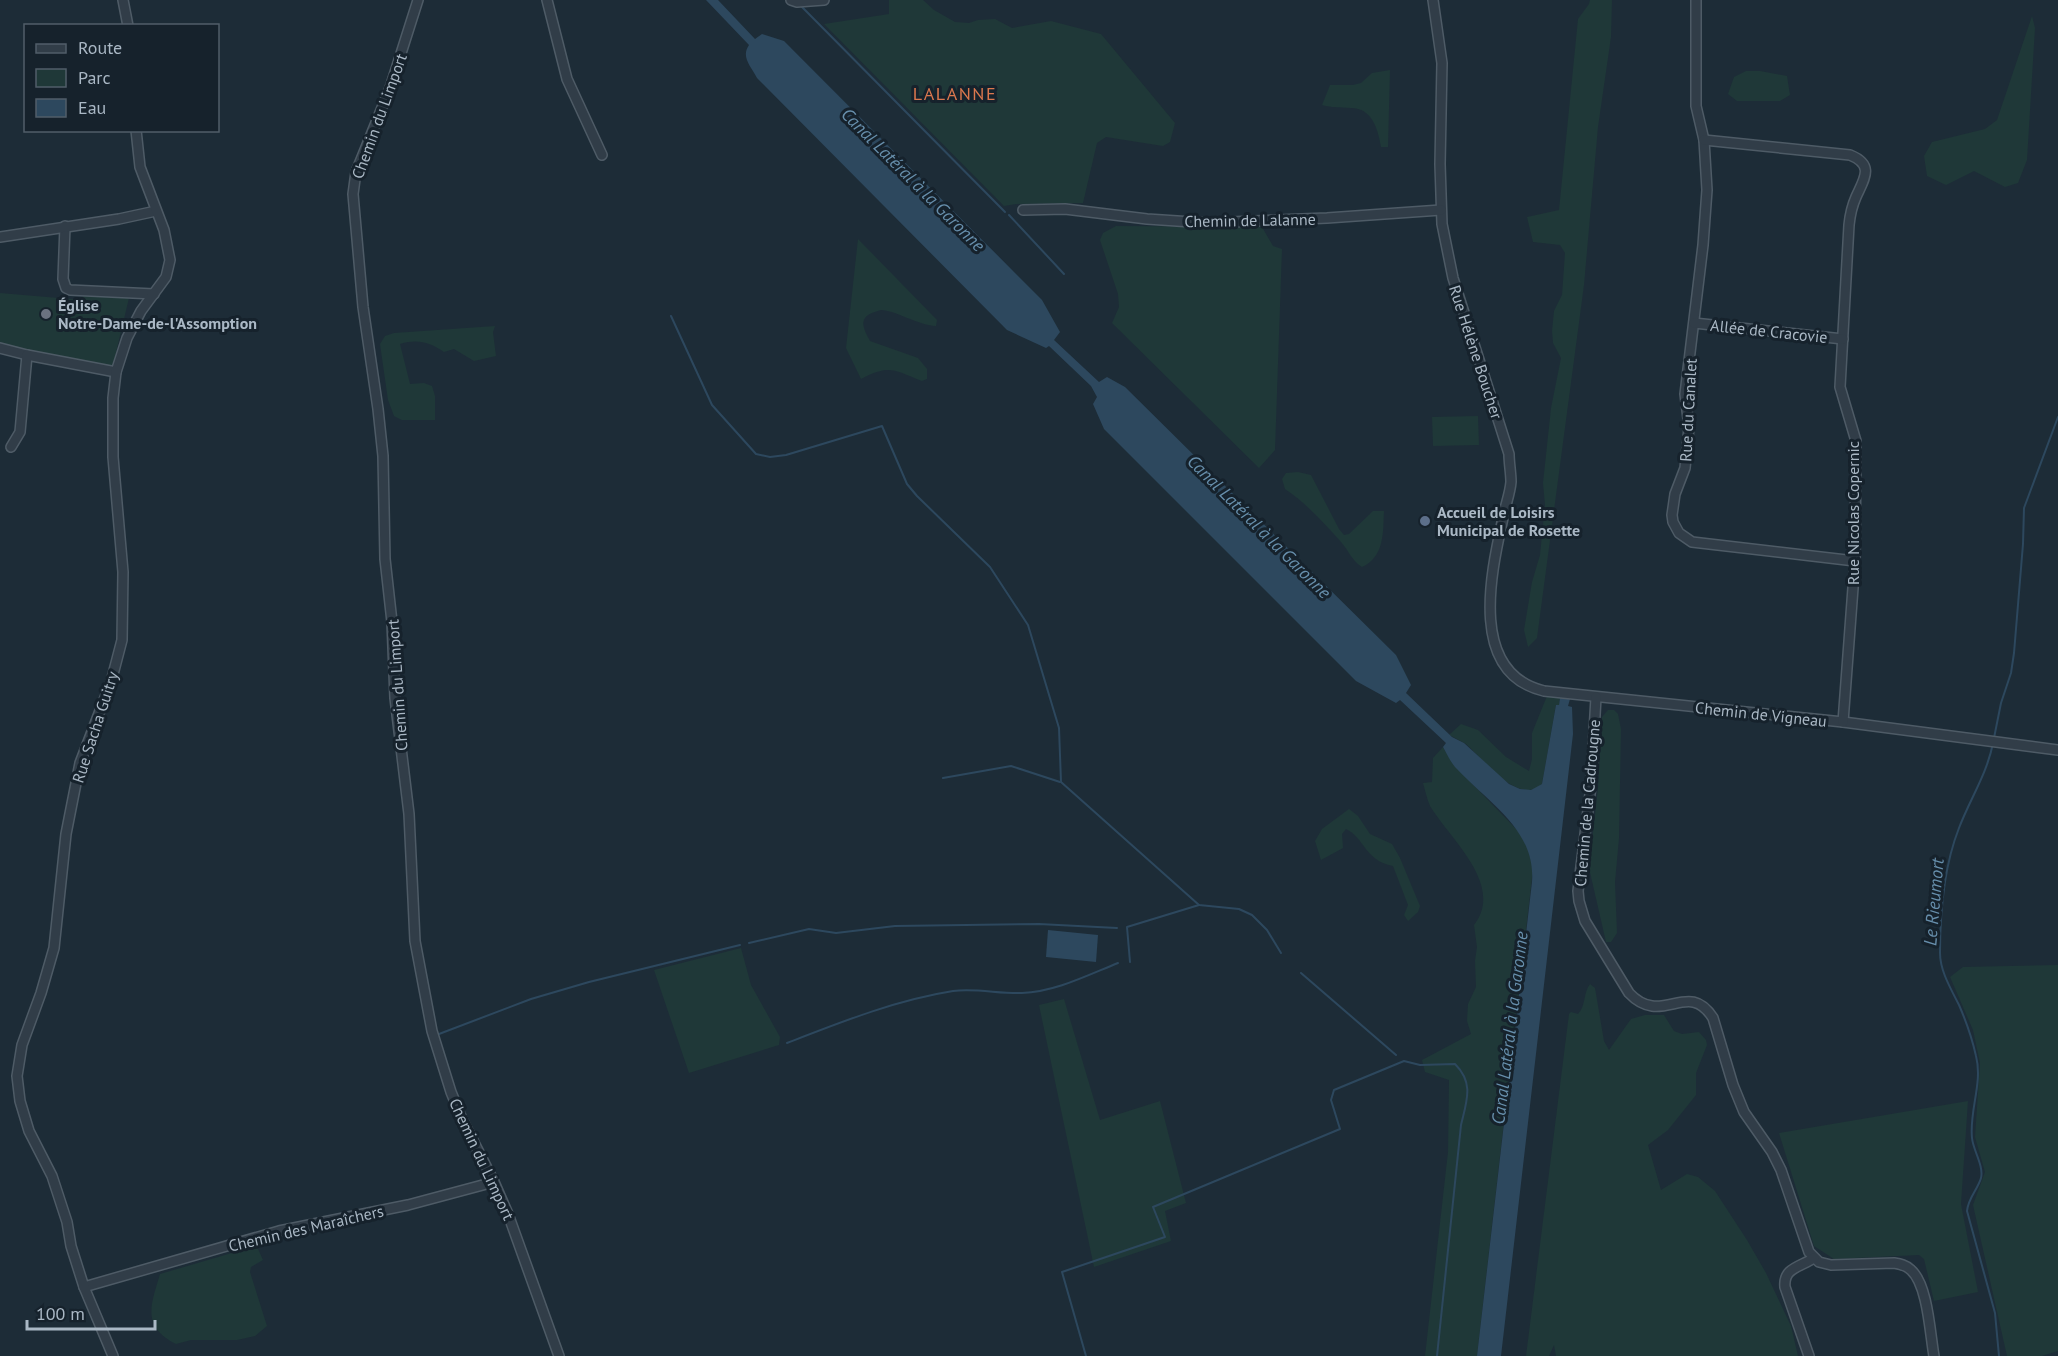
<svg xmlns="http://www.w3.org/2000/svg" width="2058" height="1356" font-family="'PT Sans',sans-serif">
  <rect width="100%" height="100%" fill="#1d2c37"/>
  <g fill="#1f3838">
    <path d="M889 0H923L934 10 955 22 969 23 978 20 995 19 1012 28 1051 21 1101 34 1175 123 1170 142 1163 146 1106 137 1097 143 1083 203 1016 204 1004 206 824 24 889 14Z"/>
    <path d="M1590 0H1612L1611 37 1598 127 1584 285 1537 638 1528 647 1524 630 1532 582 1540 555 1545 505 1543 483 1551 408 1561 358 1553 343 1552 331 1554 311 1562 295 1565 253 1560 245 1533 242 1527 217 1559 210 1578 19 1589 4Z"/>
    <path d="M2032 16 2035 28 2027 160 2018 183 2005 187 1974 171 1946 185 1927 176 1924 156 1932 142 1985 129 1997 120Z"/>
    <path d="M1390 70 1388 147H1381C1378 129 1372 108 1351 108 1340 107 1332 108 1322 105L1330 85H1353L1361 83 1372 73Z"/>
    <path d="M1746 71H1760L1787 76 1790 95 1780 101H1737L1728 94 1734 77Z"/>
    <path d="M1116 226 1262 227 1273 246 1282 249 1275 450 1259 468 1112 323 1119 307 1118 294 1100 240 1103 233Z"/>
    <path d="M858 239 937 320 936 326C917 325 895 310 881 310 880 310 872 313 872 313 857 319 865 331 870 341L918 358 927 369V379L922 381C893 370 890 364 861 379L846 348Z"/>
    <path d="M0 293 82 300 83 294 129 298 113 365 106 368 0 345Z"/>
    <path d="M495 326 493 332 496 356 474 361 454 349 444 352C429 342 418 339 400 344L410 384 424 383 432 386 435 396V420H402L394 416 388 400 380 344 385 336 394 333Z"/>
    <path d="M1478 416 1479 445 1433 446 1432 417Z"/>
    <path d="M1298 472 1311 475 1339 529 1344 535 1349 534 1373 511H1384C1383 531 1385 557 1362 567 1352 561 1349 551 1341 542 1324 523 1306 503 1285 489L1282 479 1286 473Z"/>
    <path d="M1547 696 1560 698 1559 705H1556L1542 784C1519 807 1482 758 1466 744 1461 741 1455 738 1449 735L1461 724 1478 730 1506 757 1529 771 1532 759V733Z"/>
    <path d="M1608 710H1614L1618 714 1621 729 1619 838 1615 882 1617 933 1611 942H1606L1589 868 1598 788 1602 717Z"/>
    <path d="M1443 747 1454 765 1520 833 1528 849 1533 869 1477 1356H1425L1448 1152 1449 1080 1425 1072 1422 1060 1471 1034 1467 1021 1468 1004 1476 987 1475 961 1477 947 1474 925C1505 885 1450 839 1430 806 1427 799 1425 790 1423 783L1432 782 1433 758Z"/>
    <path d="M1349 809 1358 816 1370 834 1392 844 1400 858 1420 906 1418 912 1408 921 1404 915 1408 905 1393 866C1365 861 1364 837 1346 829L1342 834 1343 848 1321 860 1315 841 1322 829Z"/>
    <path d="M741 948 751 985 780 1037 779 1045 689 1073 654 970Z"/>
    <path d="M2058 965V1351L2042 1356H2007L1973 1205 1985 1172 1975 1137 1980 1063 1973 1030 1950 977 1963 967Z"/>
    <path d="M1590 984 1595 988 1604 1041 1609 1050 1631 1019 1645 1015H1664L1674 1031 1682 1034 1699 1032 1706 1040 1707 1045 1696 1073V1095L1668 1130 1648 1145 1661 1190 1687 1174 1698 1177 1715 1191 1747 1240 1766 1273 1791 1326 1798 1356H1556L1554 1345 1549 1356H1526L1569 1014 1571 1012 1578 1014C1586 1006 1583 993 1590 984Z"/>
    <path d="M1064 999 1100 1120 1160 1101 1186 1203 1165 1211 1171 1241 1094 1267 1039 1005Z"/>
    <path d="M1968 1101 1961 1204 1978 1292 1934 1301 1924 1259 1919 1255 1834 1259 1814 1246 1779 1133Z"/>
    <path d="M249 1248 258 1249 263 1260 251 1267 250 1272 267 1326 255 1336 237 1340H191L176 1344C141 1326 151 1305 160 1274Z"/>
  </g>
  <g fill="#2d485e">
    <path d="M706 0H718L755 39 762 34 784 41 1042 300 1060 332 1054 340 1099 382 1107 377 1125 387 1396 655 1411 685 1406 693 1452 737 1464 743 1509 784 1520 789 1531 790 1542 784 1556 705H1559L1560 698 1570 699 1568 706 1572 707 1573 734 1501 1356H1477L1532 882C1536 829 1487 802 1455 767 1450 761 1447 754 1443 747L1446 743 1400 700 1396 703 1356 681 1104 429 1093 404 1097 397 1091 386 1049 346 1046 348 1007 330 757 78C750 65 741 57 749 45Z"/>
    <path d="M1048 930 1098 935 1096 962 1046 957Z"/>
  </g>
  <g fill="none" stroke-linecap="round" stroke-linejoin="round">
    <g stroke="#2d485e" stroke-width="2">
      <path d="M802 7 1005 212"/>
      <path d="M1009 215 1064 274"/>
      <path d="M671 316 712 405 756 454 770 457 786 455 882 426 907 484 917 496 990 567 1028 625 1059 728 1061 782 1199 905 1239 909 1252 915 1267 930 1281 953"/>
      <path d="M1994 738 2001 703 2011 673 2014 653 2023 544 2024 508 2058 417"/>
      <path d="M1993 743C1987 774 1970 799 1959 828 1944 866 1940 912 1940 953 1940 971 1951 989 1959 1005 1966 1021 1972 1038 1976 1056 1983 1083 1969 1111 1972 1138 1973 1150 1984 1166 1981 1178 1978 1189 1968 1198 1967 1211L1995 1313 1999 1356"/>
      <path d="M943 778 1011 766 1060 782"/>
      <path d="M749 943 809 929 836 933 895 926 1039 924 1117 928"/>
      <path d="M1130 962 1127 927 1199 905"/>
      <path d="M1301 973 1396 1055"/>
      <path d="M439 1034 531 999 589 982 740 945"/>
      <path d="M787 1043C841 1022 896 1000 953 991 976 988 1000 994 1022 993 1055 992 1088 975 1118 963"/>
      <path d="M1086 1356 1062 1272 1165 1237 1153 1207 1340 1129 1331 1100 1334 1090 1404 1061 1420 1065 1455 1064C1474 1083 1467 1100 1461 1125L1437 1356"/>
    </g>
    <defs>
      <g id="minor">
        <path d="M123 0 128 26"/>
        <path d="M418 0 390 88 356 172 353 194 363 307 378 409 383 456 385 559 392 622 395 698 409 814 415 941 432 1031 451 1092 462 1119 494 1182 508 1214 559 1356"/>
        <path d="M547 0 567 79 602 155"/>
        <path d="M791 0 797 2 824 0"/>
        <path d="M1433 0 1442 63 1440 164 1442 224 1453 278 1509 454C1509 463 1511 473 1511 482 1510 494 1505 506 1503 518 1491 573 1468 673 1544 691L1843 722 2058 750"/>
        <path d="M1696 0V106L1704 140 1707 190 1703 245 1685 394 1689 427 1688 438 1685 468 1675 494 1672 515 1673 522 1679 533 1692 542 1855 561"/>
        <path d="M1704 140 1850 155C1875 165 1864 179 1856 197 1852 206 1850 215 1849 225L1840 387 1856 441 1855 561 1843 722"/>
        <path d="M1023 210 1065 209 1147 219 1207 223 1327 218 1441 210"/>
        <path d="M65 226 63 279 66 288 70 290 154 294"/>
        <path d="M0 237 119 219 156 211"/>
        <path d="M1694 323 1843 339"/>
        <path d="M0 348 27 355"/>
        <path d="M11 447 20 432 27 355 116 372"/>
        <path d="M1596 697 1591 786 1578 891 1579 901 1585 921 1629 993C1662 1028 1688 978 1713 1018L1733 1085 1744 1112 1772 1152 1781 1170 1809 1252 1819 1262 1831 1265 1894 1263C1900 1264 1906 1265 1911 1270 1928 1285 1930 1334 1934 1356"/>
        <path d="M84 1287 279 1231 408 1205 494 1182"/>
        <path d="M113 1356 84 1287 71 1246 67 1222 52 1176 29 1131 20 1101 17 1076 22 1045 41 993 54 948 66 834 80 763 111 682 122 640 123 572 113 457V398L116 372 127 338 141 311 166 277 170 260 164 230 140 167 136 130"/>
        <path d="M1809 1356 1785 1287C1783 1268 1800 1267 1814 1258"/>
      </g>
    </defs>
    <use href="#minor" stroke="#4e5b66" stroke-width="12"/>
    <use href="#minor" stroke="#313d48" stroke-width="9"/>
  </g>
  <circle fill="#6b7280" stroke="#16222c" stroke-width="2" cx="46" cy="314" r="6"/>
  <circle fill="#5c6f8a" stroke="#16222c" stroke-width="2" cx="1425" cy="521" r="6"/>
  <g text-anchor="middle" stroke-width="6" stroke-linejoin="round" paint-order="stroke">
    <g font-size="16" fill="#aab8c5" stroke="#16222c">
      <text transform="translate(379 116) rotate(-70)" y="6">Chemin du Limport</text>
      <text transform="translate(1250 220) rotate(-1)" y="6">Chemin de Lalanne</text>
      <text transform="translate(1769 331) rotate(6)" y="6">Allée de Cracovie</text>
      <text transform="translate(1476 352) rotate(72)" y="6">Rue Hélène Boucher</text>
      <text transform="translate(1688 410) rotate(-87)" y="6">Rue du Canalet</text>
      <text transform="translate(1853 513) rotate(-90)" y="6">Rue Nicolas Copernic</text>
      <text transform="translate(397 685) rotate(-94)" y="6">Chemin du Limport</text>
      <text transform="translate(1761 714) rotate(6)" y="6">Chemin de Vigneau</text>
      <text transform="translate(95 727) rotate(-72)" y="6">Rue Sacha Guitry</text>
      <text transform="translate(1587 803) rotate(-85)" y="6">Chemin de la Cadrougne</text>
      <text transform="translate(482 1159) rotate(65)" y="6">Chemin du Limport</text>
      <text transform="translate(306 1228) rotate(-13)" y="6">Chemin des Maraîchers</text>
    </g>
    <g font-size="16" font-weight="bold" fill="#aab8c5" stroke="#16222c" text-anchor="start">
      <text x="58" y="311">Église<tspan x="58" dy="18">Notre-Dame-de-l'Assomption</tspan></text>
      <text x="1437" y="518">Accueil de Loisirs<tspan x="1437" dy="18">Municipal de Rosette</tspan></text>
    </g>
    <g font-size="18" letter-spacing="1.5" fill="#dc784e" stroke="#16222c">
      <text x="955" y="100">LALANNE</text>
    </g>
    <g font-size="18" font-style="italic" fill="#678fac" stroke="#16222c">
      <text transform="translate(913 180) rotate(45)" y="6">Canal Latéral à la Garonne</text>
      <text transform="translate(1259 527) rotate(45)" y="6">Canal Latéral à la Garonne</text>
      <text transform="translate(1934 902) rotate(-85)" y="6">Le Rieumort</text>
      <text transform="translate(1510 1028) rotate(-83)" y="6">Canal Latéral à la Garonne</text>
    </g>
  </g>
  <rect x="24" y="24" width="195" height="108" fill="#16222c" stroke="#515e69" stroke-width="1.5"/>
  <rect x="36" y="44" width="30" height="9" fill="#313d48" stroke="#515e69" stroke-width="1.5"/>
  <text x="78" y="54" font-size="18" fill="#aab8c5">Route</text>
  <rect x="36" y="69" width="30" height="18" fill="#1f3838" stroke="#515e69" stroke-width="1.5"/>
  <text x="78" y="84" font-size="18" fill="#aab8c5">Parc</text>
  <rect x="36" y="99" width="30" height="18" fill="#2d485e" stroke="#515e69" stroke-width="1.5"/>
  <text x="78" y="114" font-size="18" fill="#aab8c5">Eau</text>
  <path d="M27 1320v9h128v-9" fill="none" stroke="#aab8c5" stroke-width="3"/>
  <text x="36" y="1320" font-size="18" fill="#aab8c5" stroke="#16222c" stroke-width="4.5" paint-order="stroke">100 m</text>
</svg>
